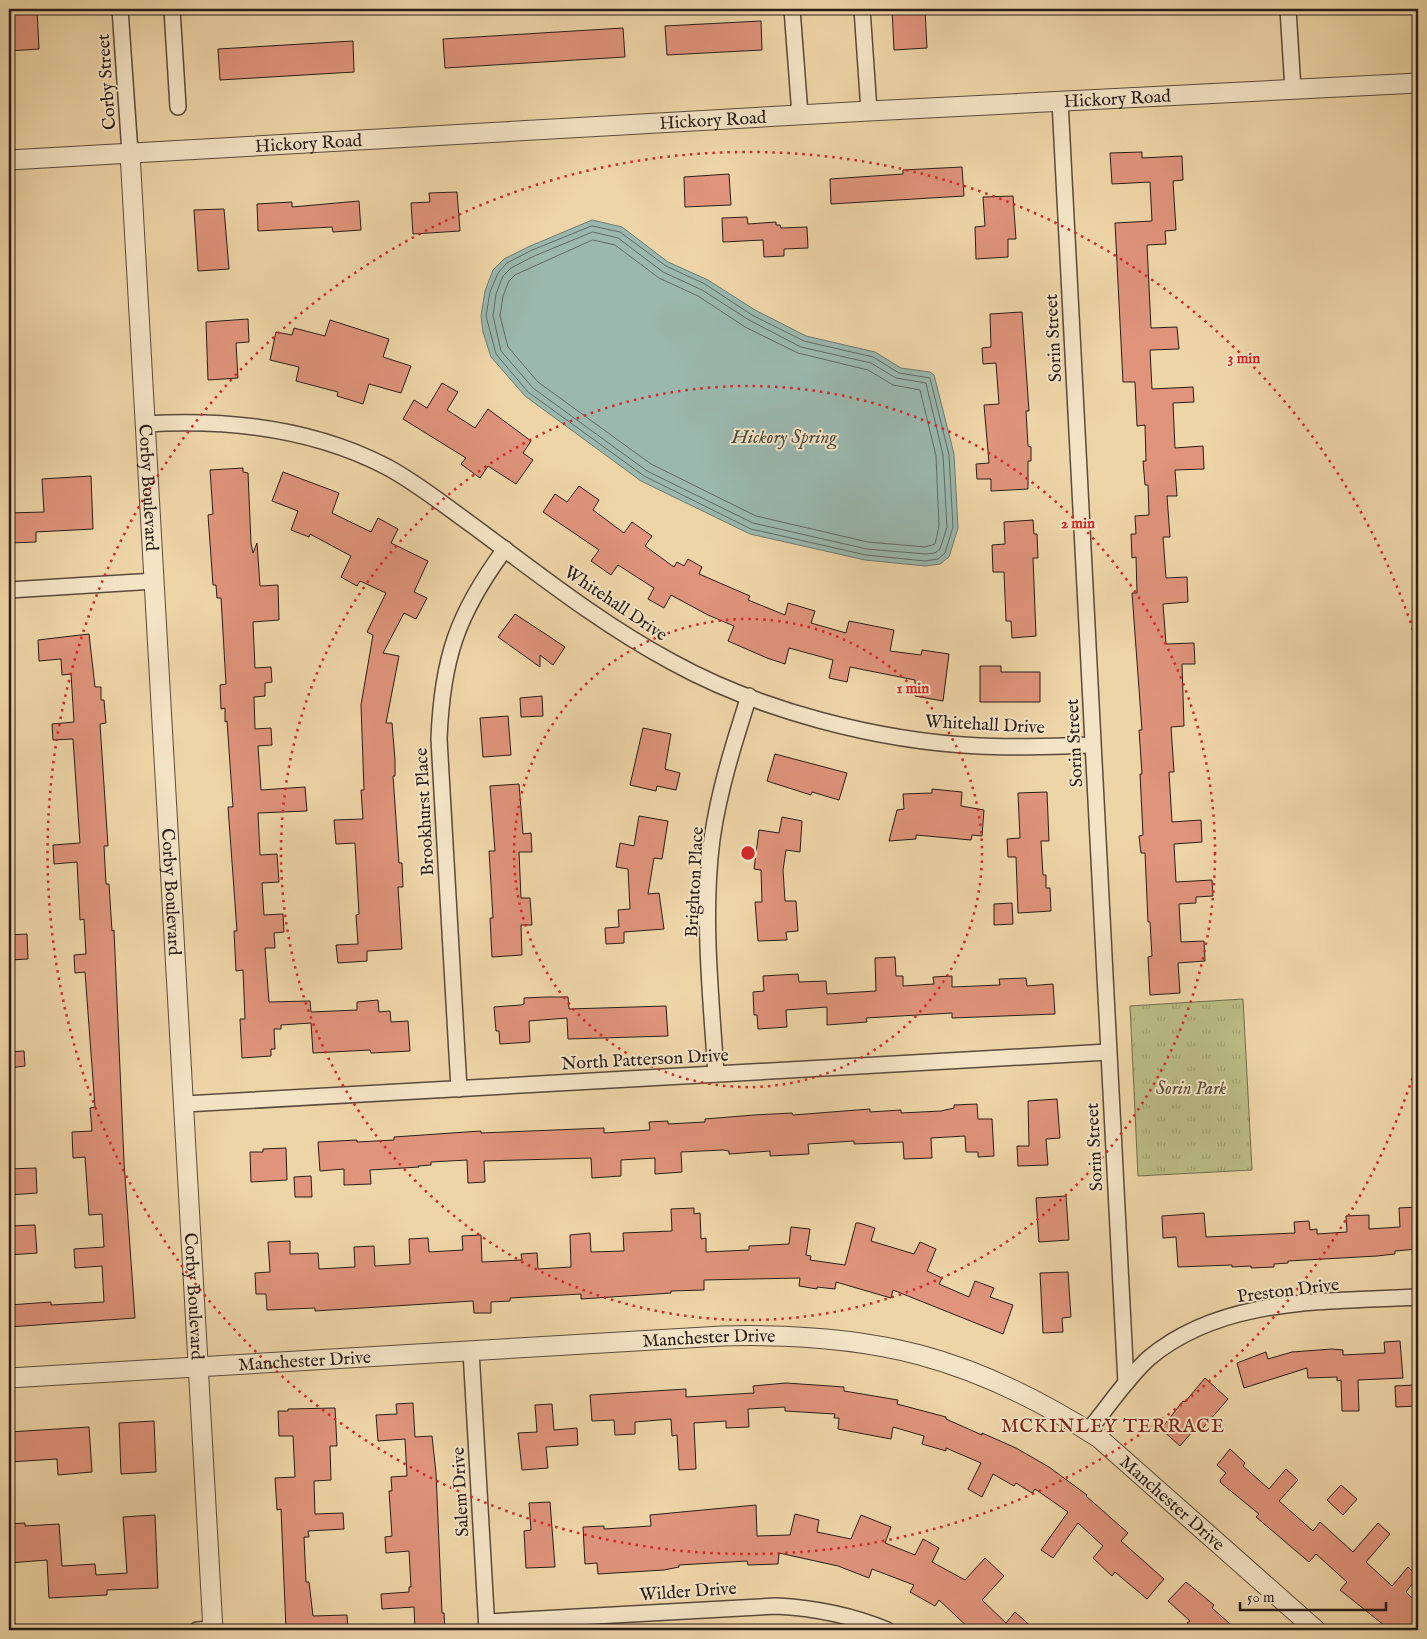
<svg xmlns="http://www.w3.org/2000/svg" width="1427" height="1639" font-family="'IM FELL English',serif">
  <defs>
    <pattern id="park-tufts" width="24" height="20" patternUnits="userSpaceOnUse" patternTransform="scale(1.25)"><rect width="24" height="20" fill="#bbbd85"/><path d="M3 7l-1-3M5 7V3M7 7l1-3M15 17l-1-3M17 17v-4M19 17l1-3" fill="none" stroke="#a1a272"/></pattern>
  </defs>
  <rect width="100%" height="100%" fill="#eed5a7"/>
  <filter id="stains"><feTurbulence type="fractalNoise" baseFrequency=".004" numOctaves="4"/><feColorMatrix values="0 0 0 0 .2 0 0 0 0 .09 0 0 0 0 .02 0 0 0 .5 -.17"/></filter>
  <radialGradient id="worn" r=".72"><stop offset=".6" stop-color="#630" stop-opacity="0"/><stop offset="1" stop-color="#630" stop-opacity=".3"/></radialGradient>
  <path fill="url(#park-tufts)" stroke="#726d4e" d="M1243 999 1252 1170 1138 1176 1130 1006Z"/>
  <path fill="#9ab8ae" stroke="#6d7a72" d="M592 220 622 227 668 262 708 280 755 310 806 336 875 352 901 368 930 372 934 375 954 454 958 528 949 557 940 564 925 566 865 560 750 534 641 481 525 396 491 357 483 332 481 316 485 291 493 270 504 259 528 247Z"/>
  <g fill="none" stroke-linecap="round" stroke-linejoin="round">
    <g stroke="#626a63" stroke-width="1">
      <path d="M592 226 620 232 666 266 705 284 752 315 804 341 873 357 899 373 930 378 949 455 953 527 945 553 938 559 925 561 866 555 751 529 644 476 528 392 496 354 486 316 490 292 498 273 507 263 530 251Z"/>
      <path d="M593 232 618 238 663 272 702 290 749 320 801 347 871 363 896 378 926 383 943 455 947 527 940 549 935 553 925 554 867 549 753 523 647 471 533 388 501 351 493 316 496 294 503 276 511 268 532 257Z"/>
      <path d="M593 240 615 245 659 278 698 296 745 327 798 353 868 370 893 385 920 390 936 456 939 526 935 544 925 547 868 542 756 516 651 464 538 382 508 347 500 316 503 296 509 281 515 275Z"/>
    </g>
  </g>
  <g fill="#df947b" stroke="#291d18">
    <path d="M9 9H37L39 49 9 51Z"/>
    <path d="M892 9H925L927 48 894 50Z"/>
    <path d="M761 21 762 50 667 55 665 26Z"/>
    <path d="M623 28 625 57 445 68 443 39Z"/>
    <path d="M353 41 354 72 220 80 218 49Z"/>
    <path d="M1142 152V158L1182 156 1183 180 1173 181 1176 230 1165 231 1166 244 1147 245 1151 328 1177 327 1179 349 1150 350 1152 389 1193 387 1194 402 1173 403 1175 448 1203 446 1204 469 1175 470 1177 496H1167L1170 537H1163L1166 578 1187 577 1188 602 1163 604 1166 644 1194 643 1195 664H1182L1184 726 1171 727 1174 772H1169L1172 822 1201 820 1202 842 1174 844 1176 882 1212 880 1213 896 1196 897V903L1179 904 1181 942 1204 941 1205 961 1178 963 1180 993 1150 995 1148 957 1152 956 1150 922H1148L1145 853H1141L1139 836 1143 835 1140 774H1142L1139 730H1142L1132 593H1137L1136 557 1132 558 1131 534H1136L1135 516 1149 515 1148 485H1145L1143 461H1146L1145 425 1137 426 1135 382H1123L1115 223 1152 221 1150 182 1112 184 1110 153Z"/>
    <path d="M962 167 964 196 831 204 830 179 903 174V170Z"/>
    <path d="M729 174 731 205 685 207 684 177Z"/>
    <path d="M457 192 460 231 413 234 411 203 430 202 429 193Z"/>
    <path d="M1013 196 1016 239H1008V257L976 259 975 227 985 226 983 197Z"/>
    <path d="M359 201 361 230 333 232 332 227 258 231 257 204 292 202V207Z"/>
    <path d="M224 209 229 269 198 271 194 210Z"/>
    <path d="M747 217 748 224 776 222V225H780L781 228 807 227 808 248 784 249V256L764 257 763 240 723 242 722 218Z"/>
    <path d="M1022 312 1029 411H1026L1028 446 1031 447V461H1028V489L991 491V479H977L976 464 989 463 984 405 999 404 996 363 983 364 982 348 991 347 990 314Z"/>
    <path d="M248 319 249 342 236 343 238 378 208 380 206 322Z"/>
    <path d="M330 320 389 339 383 357 411 366 401 393 369 384 363 404 337 396 338 392 296 381 299 367 270 360 276 332 292 335 294 328 325 336Z"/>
    <path d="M442 383 458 392 447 410 475 428 488 409 531 441 523 453 533 460 516 484 488 466 480 478 461 464 466 458 403 419 414 400 427 408Z"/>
    <path d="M243 468V472L248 473 251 543 253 553 257 543 260 586 278 585 279 620 253 622 255 668 271 667 272 682 265 683V696L254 697 255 729 271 728 272 745 258 746 261 790 305 787 307 811 258 813 260 855 277 854 279 882 262 883 264 915 283 914 284 932 274 933 275 948H265L269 1002 310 1001 311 1012 357 1010V1002L378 1000 379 1012 390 1011 391 1022 408 1021 410 1051 371 1053 370 1050 313 1053 311 1023 281 1025V1029H274L275 1049H271V1056L242 1058 240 1019H245L243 970 236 971 234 931H237L228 807H233L227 721 225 722V708L221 709 220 685 226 684 221 598H217L216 585H213L208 515 213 514 210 470Z"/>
    <path d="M283 472 339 493 332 513 371 532 378 518 398 529 391 543 428 561 414 592 427 598 416 619 404 613 383 653 399 656 386 723H392L395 760V776H393L399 863H402L403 887H398L402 949 367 951V961L338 963 336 945 358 944 356 915 359 914 355 843 336 844 334 820 363 819 361 790H364L361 705 373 635 367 632 386 593 360 581 357 586 341 577 351 556 310 534 309 537 291 530 298 511 272 501Z"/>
    <path d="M91 476 93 529 36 532V542L9 543V513L44 512 42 479Z"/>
    <path d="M579 486 599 500 593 510 624 533 632 522 652 536 645 546 674 567 677 562 684 566 688 559 702 567 699 574 750 596 748 600 785 615 788 603 815 611 811 623 846 633 849 621 894 630 890 651 921 655 922 650 949 654 943 701 915 696V680L850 667 847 682 829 678 833 660 789 648 785 664 767 658 728 641 734 626 708 615 671 595 664 608 648 599 654 588 618 565 611 575 591 561 599 550 543 512 555 494 567 502Z"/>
    <path d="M1033 520 1034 534H1037L1038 558H1033L1036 636 1012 638 1011 621H1006L1004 572H993L992 545 1005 544 1004 522Z"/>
    <path d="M515 614 565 647 553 665 540 655V667L498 637Z"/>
    <path d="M89 634 95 687H101V700H104L106 723 100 724 108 846H104L106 884H109L112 931 114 930 124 1162 135 1318 9 1327V1305L51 1302V1305L104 1302 102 1266 75 1268 74 1249 104 1247 102 1214 89 1215 85 1157 73 1158 72 1132 92 1131 90 1108 95 1107 85 972 75 973 74 955 86 954 84 919 80 920 77 862 54 864 53 845 80 843 73 739 53 740 52 724 74 722 71 674 62 675 61 659 39 661 38 640Z"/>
    <path d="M980 666H1001V672H1040V702H980Z"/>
    <path d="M542 696 543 716 521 717 520 698Z"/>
    <path d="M508 716 511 755 483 757 480 718Z"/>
    <path d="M643 728 671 734 665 769 680 773 676 790 657 786 656 791 630 785Z"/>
    <path d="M775 754 847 773 839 800 812 792 811 795 767 781Z"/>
    <path d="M519 784 523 834 531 833 532 852H519L521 898H530L532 925H521L522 955 492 957 490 918H493L489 851H495L490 786Z"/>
    <path d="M932 789 962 792 961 806 984 810 982 836 972 835 971 840 916 835V839L889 841 897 810 904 809 903 794 932 793Z"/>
    <path d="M1047 792 1049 841H1041L1043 875H1046V888H1050L1051 911 1018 913 1016 857H1008L1007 839 1020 838 1018 793Z"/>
    <path d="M639 816 668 821 662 859 654 858 648 894 659 893 664 929 624 932V943L606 944 605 928 619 927 618 910 630 909 628 869 616 867 620 843 634 846Z"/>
    <path d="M782 817 802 821 800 852 786 850 783 870 785 901H796L798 931 786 932 787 940 758 941 755 902H762L761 870 754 869 759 830 779 833Z"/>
    <path d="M1012 903 1013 924 994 925V904Z"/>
    <path d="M27 934 28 959 9 960V935Z"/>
    <path d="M895 957 896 976H903V986L934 984 933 977 952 976V987L1000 985 999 979 1026 978 1027 986 1053 984 1055 1014 952 1018V1013L866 1018 867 1022 827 1025V1007L786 1010 787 1027 758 1029 757 1015H754L753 992 764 991 763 976 798 974 799 982 826 981 827 994 876 991 875 958Z"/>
    <path d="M546 997H568L569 1009 666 1006 668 1036 568 1039 567 1018 529 1021 530 1042 500 1044 499 1031H496L494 1007 521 1005 524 1004V998Z"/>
    <path d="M24 1051 25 1066 9 1068V1052Z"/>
    <path d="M1057 1099 1060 1138 1046 1139 1048 1165 1018 1166 1017 1146H1029L1028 1101Z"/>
    <path d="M977 1104 978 1119H992L994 1156 978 1157V1152H966L965 1136 931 1138 932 1158 904 1159 903 1142 854 1144V1141L808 1144 809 1154 770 1156V1151L729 1154V1151L723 1150 681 1152 682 1172 655 1174V1158L621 1160V1176L592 1178 591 1158 484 1161 485 1182 468 1183 467 1160 431 1162V1165L418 1166 419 1167 370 1170 371 1184 344 1185V1169L320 1171 318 1142 357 1140V1142L394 1140V1137L481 1131V1133L604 1128V1133L650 1130 649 1122 668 1121V1124L705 1122V1119L754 1115 792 1113 793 1115 870 1109V1112L901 1110V1113L941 1111 954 1108V1105Z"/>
    <path d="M286 1148 287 1180 251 1182 250 1152H263V1149Z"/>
    <path d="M36 1168 37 1193 9 1195V1169Z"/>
    <path d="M311 1176 312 1197H295L294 1177Z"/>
    <path d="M1066 1196 1069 1240 1039 1242 1036 1198Z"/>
    <path d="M1418 1207V1249L1395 1251V1254L1377 1256 1288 1261V1263L1274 1264V1267L1251 1268V1266L1232 1267V1265L1178 1267 1176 1237 1163 1238 1162 1216 1204 1213 1206 1237 1295 1233 1294 1222 1309 1221 1310 1230 1317 1229V1234L1347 1232 1346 1216 1369 1215V1229L1400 1227 1399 1208Z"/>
    <path d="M694 1208V1214L700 1213 701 1239 706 1238V1252L749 1250V1246L789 1244 791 1227 810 1229 806 1255 811 1256 810 1260 845 1265 856 1223H859L875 1228 871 1241 914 1254 920 1242 936 1249 927 1271 942 1278 939 1284 969 1297 975 1281 994 1288 990 1297 1013 1305 1003 1334 893 1290 891 1298 836 1282 835 1289 817 1287V1289L799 1286 800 1278 704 1280V1290L671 1291V1293L581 1299V1294L510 1298V1301L491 1302V1313H474L473 1301 315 1311V1308L267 1310 266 1294H256L255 1273 270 1272 268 1242 290 1241V1254L318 1253 319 1269 355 1267 354 1247 374 1246 375 1266 410 1264 409 1239 428 1238 429 1252 463 1250 462 1236 481 1235 482 1262 522 1260 521 1254 537 1253 538 1269 571 1267 570 1235 590 1233 591 1252 624 1251 623 1233 672 1231 671 1209Z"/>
    <path d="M35 1225 37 1253 9 1255V1226Z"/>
    <path d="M1068 1272 1071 1317 1062 1318 1063 1332 1043 1333 1040 1273Z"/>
    <path d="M1400 1341 1403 1378 1358 1380 1359 1411H1342L1341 1380 1337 1381V1377L1308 1378 1307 1368 1244 1388 1237 1363 1266 1352 1268 1359 1292 1352 1332 1349 1343 1350V1355L1385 1353 1384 1342Z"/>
    <path d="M1205 1378 1228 1399 1202 1429 1198 1425 1180 1446 1161 1429 1183 1401 1185 1402Z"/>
    <path d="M786 1383 844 1387V1391L898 1400 897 1404 946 1417V1419L982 1435V1433L1016 1448 1049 1467 1087 1495 1086 1496 1128 1533 1121 1541 1164 1579 1147 1599 1115 1572 1112 1576 1093 1558 1103 1546 1078 1523 1053 1558 1041 1550 1068 1512 1035 1489 1032 1493 1016 1483 1014 1486 993 1474 982 1497 968 1489 981 1463 946 1448V1451L922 1444 924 1436 893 1427 891 1439 838 1429 839 1418H834L835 1414 785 1411V1407L748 1409 749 1427 726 1428V1421L694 1423 696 1469 679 1470 677 1435 672 1436 671 1419 635 1422V1434L615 1435 614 1420 592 1421 590 1395 686 1389V1397L754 1393 753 1386Z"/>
    <path d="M1415 1385 1417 1406 1396 1407 1395 1386Z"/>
    <path d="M413 1403 415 1437 432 1436 436 1473 442 1613H444L445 1630H415L414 1607 382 1609 381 1594 409 1592V1587H411L409 1551 386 1553 385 1537 392 1536 389 1491H392L391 1477 407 1476 405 1439 378 1441 376 1415 397 1414 396 1404Z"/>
    <path d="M552 1404 554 1430 577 1428 578 1445 546 1447 548 1468 522 1470 518 1433 537 1432 535 1405Z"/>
    <path d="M335 1408 337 1446H330L331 1480 314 1481 315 1514 343 1513 344 1529 308 1531 309 1537H304L306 1582H309L313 1616 347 1615 348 1630H286L281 1509 277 1510 275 1478 295 1477 293 1436H279L278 1411H288V1409Z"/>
    <path d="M154 1421 156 1472 121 1474 119 1423Z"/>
    <path d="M89 1427 92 1472 58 1475 57 1459 9 1462V1432Z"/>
    <path d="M1230 1449 1245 1463 1243 1466 1269 1489 1286 1469 1298 1480 1279 1501 1313 1531 1320 1522 1353 1552 1378 1523 1390 1534 1366 1562 1392 1586 1408 1567 1418 1576 1406 1592 1418 1604V1630H1390L1340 1590 1347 1582 1316 1554 1309 1562 1256 1517 1259 1514 1221 1483 1220 1480 1226 1473 1217 1465Z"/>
    <path d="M1341 1485 1357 1499 1343 1515 1327 1500Z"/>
    <path d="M550 1502 555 1567 526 1568 524 1531 531 1530 529 1503Z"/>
    <path d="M756 1505 757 1536 790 1535 795 1514 819 1520 817 1532 851 1539 861 1515 891 1527 885 1543 915 1555 923 1539 939 1548 932 1562 965 1580 985 1558 1004 1576 982 1600 1006 1623 1015 1612 1035 1630H971L939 1600 935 1606 910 1592 914 1585 872 1569 869 1578 838 1566 779 1553 778 1564 748 1565 747 1561 679 1565V1567L664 1570 598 1574 597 1563 585 1564 583 1527 604 1526V1529L651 1526 650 1515Z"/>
    <path d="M155 1515 158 1588 107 1590V1595L49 1598 47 1560 9 1563V1524L25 1523V1526L59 1524 62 1566 95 1564 96 1575 127 1573 123 1517Z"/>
    <path d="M1186 1582 1214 1605 1212 1608 1237 1630H1195L1187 1623 1190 1621 1168 1601Z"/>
  </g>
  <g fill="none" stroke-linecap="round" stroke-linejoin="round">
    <defs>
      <g id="minor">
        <path d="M120 9 130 153"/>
        <path d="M172 9 178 107"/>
        <path d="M792 9 800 115"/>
        <path d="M862 9 869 111"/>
        <path d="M1288 9 1293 90"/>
        <path d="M1060 101 1126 1383"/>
        <path d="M146 424C228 419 312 428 387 467 417 483 444 505 472 525 537 573 601 624 672 662 761 711 878 741 979 746 1017 748 1055 746 1092 745"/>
        <path d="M9 590 155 581"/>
        <path d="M716 1074C711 996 702 917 712 839 719 790 734 743 749 696"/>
        <path d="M459 1089 439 739C442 659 457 614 505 549"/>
        <path d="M185 1104 1108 1052"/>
        <path d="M471 1351 487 1630"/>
        <path d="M1088 1431C1108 1407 1126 1379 1149 1358 1223 1296 1328 1302 1418 1297"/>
        <path d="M487 1622 776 1606C815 1608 851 1615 887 1630"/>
        <path d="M197 1630 213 1629"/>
      </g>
      <g id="tertiary">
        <path id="s1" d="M130 153 213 1630"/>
        <path id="s2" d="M9 160 869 111 1418 83"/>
        <path id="s3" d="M9 1378 722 1336C872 1332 972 1356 1099 1438L1316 1630"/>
      </g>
    </defs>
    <use href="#minor" stroke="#5a4b3c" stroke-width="18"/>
    <use href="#tertiary" stroke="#5a4b3c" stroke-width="21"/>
    <use href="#minor" stroke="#f4e4c6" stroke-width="15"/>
    <use href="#tertiary" stroke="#f4e4c6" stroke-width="19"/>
  </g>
  <g fill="none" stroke="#d62828" stroke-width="2.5" stroke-dasharray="2.5 5">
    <circle cx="748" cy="853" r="234"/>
    <circle cx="748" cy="853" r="467"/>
    <path d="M1417 1064A701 701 0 1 1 1417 642"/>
  </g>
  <g text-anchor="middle" stroke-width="4" stroke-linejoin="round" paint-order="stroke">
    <g font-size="18" fill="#291d18" stroke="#f4e4c6">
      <text transform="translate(106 82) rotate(-94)" y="6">Corby Street</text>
      <text dy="6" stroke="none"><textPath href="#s2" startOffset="1110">Hickory Road</textPath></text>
      <text dy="6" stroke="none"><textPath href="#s2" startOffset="705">Hickory Road</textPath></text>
      <text dy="6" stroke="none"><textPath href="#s2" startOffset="300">Hickory Road</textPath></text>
      <text transform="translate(1053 338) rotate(-93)" y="6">Sorin Street</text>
      <text dy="6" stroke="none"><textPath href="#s1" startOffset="335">Corby Boulevard</textPath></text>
      <text transform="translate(616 603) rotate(34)" y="6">Whitehall Drive</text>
      <text transform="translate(985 724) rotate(3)" y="6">Whitehall Drive</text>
      <text transform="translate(1074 743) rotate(-93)" y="6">Sorin Street</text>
      <text transform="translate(424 812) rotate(-93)" y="6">Brookhurst Place</text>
      <text transform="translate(694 882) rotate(-87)" y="6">Brighton Place</text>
      <text dy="6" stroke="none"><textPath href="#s1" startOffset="740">Corby Boulevard</textPath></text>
      <text transform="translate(645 1059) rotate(-3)" y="6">North Patterson Drive</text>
      <text transform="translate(1094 1147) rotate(-93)" y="6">Sorin Street</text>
      <text transform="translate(1288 1290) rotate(-7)" y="6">Preston Drive</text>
      <text dy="6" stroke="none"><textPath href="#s1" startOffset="1145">Corby Boulevard</textPath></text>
      <text dy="6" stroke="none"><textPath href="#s3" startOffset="701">Manchester Drive</textPath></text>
      <text dy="6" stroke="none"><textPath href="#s3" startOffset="296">Manchester Drive</textPath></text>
      <text transform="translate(460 1492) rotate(-93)" y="6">Salem Drive</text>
      <text dy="6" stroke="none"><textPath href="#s3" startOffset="1210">Manchester Drive</textPath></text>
      <text transform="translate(688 1591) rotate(-4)" y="6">Wilder Drive</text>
    </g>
    <g font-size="18" font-style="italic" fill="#554d39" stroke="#f4e4c6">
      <text x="1191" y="1094">Sorin Park</text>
    </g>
    <g font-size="19" font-style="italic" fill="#4b4c45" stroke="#f4e4c6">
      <text x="784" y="443">Hickory Spring</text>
    </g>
    <g font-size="19" letter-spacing="1" fill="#7a1f14" stroke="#f4e4c6">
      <text x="1113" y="1432">MCKINLEY TERRACE</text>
    </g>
  </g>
  <circle cx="748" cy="853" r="8" fill="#d62828" stroke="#f4e4c6" stroke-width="2.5"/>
  <g font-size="15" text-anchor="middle" font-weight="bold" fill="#d62828" stroke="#f4e4c6" stroke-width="4" stroke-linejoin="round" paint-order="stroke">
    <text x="1244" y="363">3 min</text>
    <text x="1078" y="528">2 min</text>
    <text x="913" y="693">1 min</text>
  </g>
  <rect width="1427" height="1639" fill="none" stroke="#eed5a7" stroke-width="30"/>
  <rect x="10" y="10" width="1407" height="1619" fill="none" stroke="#291d18" stroke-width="2.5"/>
  <rect x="15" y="15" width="1397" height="1609" fill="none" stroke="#291d18"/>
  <path d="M1240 1602v8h146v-8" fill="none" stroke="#291d18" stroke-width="2.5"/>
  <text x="1247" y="1602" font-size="15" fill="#291d18" stroke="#f4e4c6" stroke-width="4" paint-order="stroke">50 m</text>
  <rect width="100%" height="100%" filter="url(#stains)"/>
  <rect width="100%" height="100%" fill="url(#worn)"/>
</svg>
